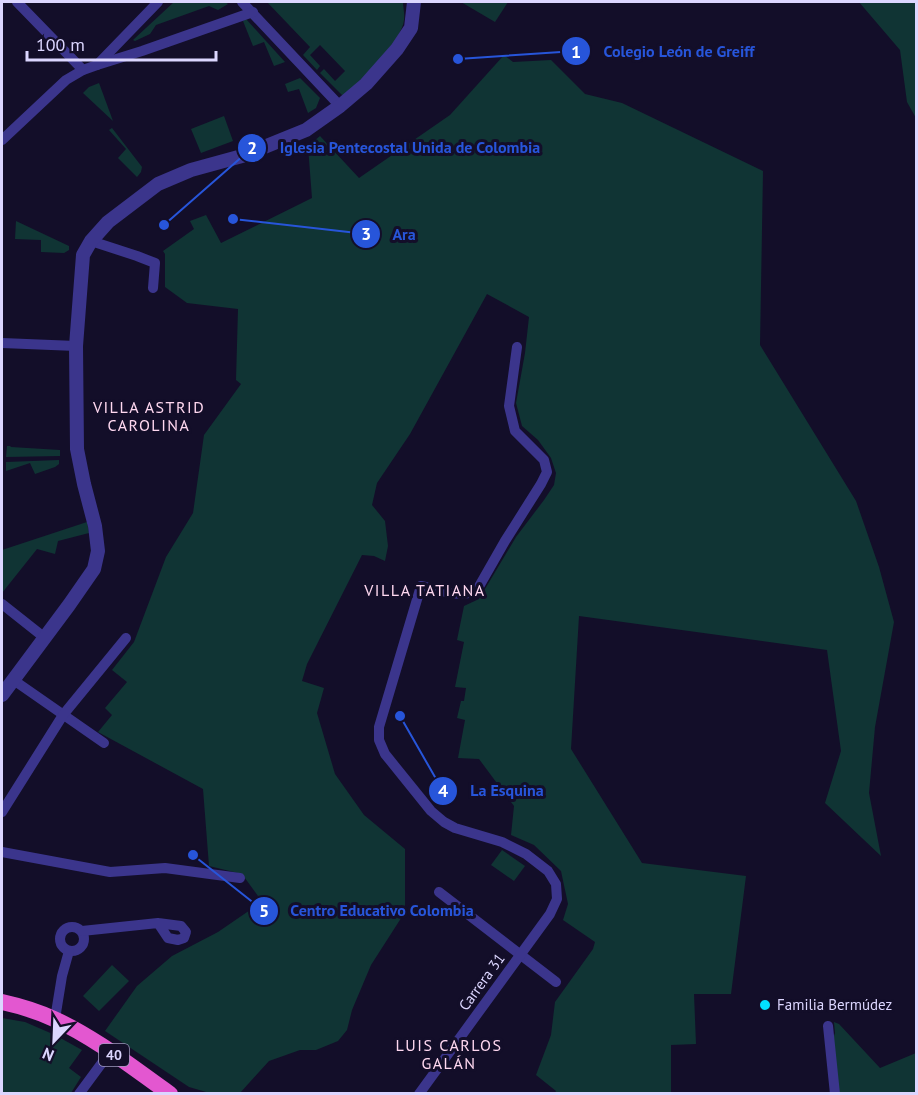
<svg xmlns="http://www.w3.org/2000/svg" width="918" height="1095" font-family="'PT Sans',sans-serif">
  <rect width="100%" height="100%" fill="#130e29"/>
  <g fill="#103434">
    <path d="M174 2H225L228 4 218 10 209 6 156 25 150 34 135 41 133 40Z"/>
    <path d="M267 2H403C403 7 405 14 404 20 402 41 359 83 343 96L320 73 324 69 335 81 345 71 320 45 310 55 320 66 317 70 303 55 310 47Z"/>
    <path d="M461 2H508L495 22Z"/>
    <path d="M859 2H916V118L907 102 900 50Z"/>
    <path d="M246 19 285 62 274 66 264 42 253 46 243 21Z"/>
    <path d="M504 55 513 62 551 60 585 94 622 103 763 171 760 345 856 501 879 567 894 622 875 727 869 793 881 856 825 803 841 751 827 650 579 616 571 749 642 863 746 876 731 994H694L696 1044 671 1045V1093H555L556 1091 536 1075 551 1035 555 1002 593 949 595 942 563 920 568 904 561 871 534 845 511 835 514 806 479 759 458 758 465 720 457 718 461 701H464L466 688 455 687 464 642 457 640 464 606 479 599 516 537 544 500 554 485 556 473 551 458 538 440 522 426 516 403 525 353 529 317 487 294 410 434 377 483 372 505 385 521 388 546 385 561 374 556 362 555 307 664 302 681 324 688 317 713 335 774 364 815 405 849V912L371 965 352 1010 347 1030 338 1041 316 1050H300L269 1061 240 1093 213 1094 189 1087 105 1031 137 986 172 956 218 932 253 908 258 896 242 874 209 866 203 789 98 732 112 715 105 708 127 682 112 670 134 642 166 557 193 513 204 435 241 384 236 380 238 309 187 303 165 287V254L163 251 194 229 190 221 206 215 221 243 312 198 308 146 320 136 359 178 450 115Z"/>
    <path d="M300 78 320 98 316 108 308 113 299 89 288 92 285 84Z"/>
    <path d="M99 83 113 121 83 93 89 87Z"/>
    <path d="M224 116 233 141 201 153 191 129Z"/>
    <path d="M112 128 142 167 141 172 137 177 118 158 126 149 109 130Z"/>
    <path d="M16 221 69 246V250L64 253 41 252V240L15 239Z"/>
    <path d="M7 446H10L11 447 60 450V456L6 457Z"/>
    <path d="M59 460V464L55 467 35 474 30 463 6 471V462Z"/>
    <path d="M87 522 89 533 58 541 55 554 37 549 2 593V550Z"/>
    <path d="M502 850 525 866 514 881 491 865Z"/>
    <path d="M112 965 129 981 99 1011 83 996Z"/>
    <path d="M2 1018 25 1022 55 1035 82 1050 69 1068 81 1077 71 1093H2Z"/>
    <path d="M834 1022 839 1024 880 1068 916 1053V1093H838L832 1041 835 1033Z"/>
  </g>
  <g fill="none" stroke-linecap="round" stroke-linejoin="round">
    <g stroke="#3b358c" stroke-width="10">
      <path d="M17 2 83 70"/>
      <path d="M242 2 340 106"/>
      <path d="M97 65 142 51 253 12"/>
      <path d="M2 140 66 80 83 70 97 65 158 2"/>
      <path d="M91 241 137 256 155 263 153 288"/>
      <path d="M2 343 76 346"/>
      <path d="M2 604 45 638"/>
      <path d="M12 679 104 743"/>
      <path d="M2 812 63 715 126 638"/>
      <path d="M2 852 110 872 165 868 240 878"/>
      <path d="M439 892 556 982"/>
      <circle cx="72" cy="939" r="12"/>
      <path d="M82 931 158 923 181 926 186 932 184 938 178 940 168 938 158 923"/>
      <path d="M55 1019 62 976 69 951"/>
      <path d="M828 1026 835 1094"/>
      <path d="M79 1094 110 1052"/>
      <path d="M419 1094 550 914 557 899 556 884 548 871 526 854 502 842 455 828 444 822 431 811 385 754 379 740V727L421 586C439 590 460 599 477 590L505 541 541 484 547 472 544 460 515 431 509 406 517 347"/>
    </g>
    <path stroke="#3b358c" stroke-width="14" d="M2 695 69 605 94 569 98 551 95 526 84 484 77 449 76 346 83 255 91 241 108 222 158 184 191 170 242 156 306 130 340 106 366 84 397 49 411 28 414 2"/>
    <path stroke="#e357d0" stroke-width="16" d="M2 1002C20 1006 37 1011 54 1019 96 1038 133 1068 170 1094"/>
  </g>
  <circle fill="#02dfff" stroke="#130e29" stroke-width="2" cx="765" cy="1005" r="6"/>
  <g text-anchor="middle" stroke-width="6" stroke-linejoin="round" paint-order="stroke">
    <rect fill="#130e29" stroke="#a09abf" stroke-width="1.5" x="99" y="1044" width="30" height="22" rx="4.5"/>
    <g font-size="14" font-weight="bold" fill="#dcd6ff">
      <text x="114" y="1060">40</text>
    </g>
    <g font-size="15" fill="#dcd6ff" stroke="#130e29">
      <text transform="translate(482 982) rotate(-54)" y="5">Carrera 31</text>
    </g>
    <g font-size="15" fill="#dcd6ff" stroke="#130e29" text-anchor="start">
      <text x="777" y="1010">Familia Bermúdez</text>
    </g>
    <g font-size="16" letter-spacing="1.5" fill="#ffd8f0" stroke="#130e29">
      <text x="149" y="413">VILLA ASTRID<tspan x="149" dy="18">CAROLINA</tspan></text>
      <text x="425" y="596">VILLA TATIANA</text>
      <text x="449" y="1051">LUIS CARLOS<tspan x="449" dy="18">GALÁN</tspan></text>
    </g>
  </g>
  <path fill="none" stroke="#2755da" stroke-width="2" d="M458 59L576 51M164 225L252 148M233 219L366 234M400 716L443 791M193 855L264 911"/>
  <g fill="#2755da" stroke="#130e29" stroke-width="2">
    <circle cx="458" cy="59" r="6"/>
    <circle cx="164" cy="225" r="6"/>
    <circle cx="233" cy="219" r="6"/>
    <circle cx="400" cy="716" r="6"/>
    <circle cx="193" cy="855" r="6"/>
    <circle cx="576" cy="51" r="15"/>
    <circle cx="252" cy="148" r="15"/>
    <circle cx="366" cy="234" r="15"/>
    <circle cx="443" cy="791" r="15"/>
    <circle cx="264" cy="911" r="15"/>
  </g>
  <g font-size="18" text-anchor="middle" font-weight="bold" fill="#fff">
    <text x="576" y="58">1</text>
    <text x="252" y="154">2</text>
    <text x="366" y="240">3</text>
    <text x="443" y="797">4</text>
    <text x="264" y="917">5</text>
  </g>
  <g font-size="16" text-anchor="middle" font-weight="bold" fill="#2755da" stroke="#130e29" stroke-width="6" stroke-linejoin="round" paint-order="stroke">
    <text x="679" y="57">Colegio León de Greiff</text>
    <text x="410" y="153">Iglesia Pentecostal Unida de Colombia</text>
    <text x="404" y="240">Ara</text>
    <text x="507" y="796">La Esquina</text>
    <text x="382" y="916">Centro Educativo Colombia</text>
  </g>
  <rect width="918" height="1095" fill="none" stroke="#dcd6ff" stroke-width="6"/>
  <g transform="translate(54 1041) rotate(203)" stroke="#130e29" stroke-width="4.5" paint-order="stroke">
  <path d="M0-4.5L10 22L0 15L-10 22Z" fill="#dcd6ff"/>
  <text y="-9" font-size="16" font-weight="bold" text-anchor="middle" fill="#dcd6ff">N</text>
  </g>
  <path d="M27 51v9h189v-9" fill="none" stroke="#dcd6ff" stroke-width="3"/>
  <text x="36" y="51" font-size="18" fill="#dcd6ff" stroke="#130e29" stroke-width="4.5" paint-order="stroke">100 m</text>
</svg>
